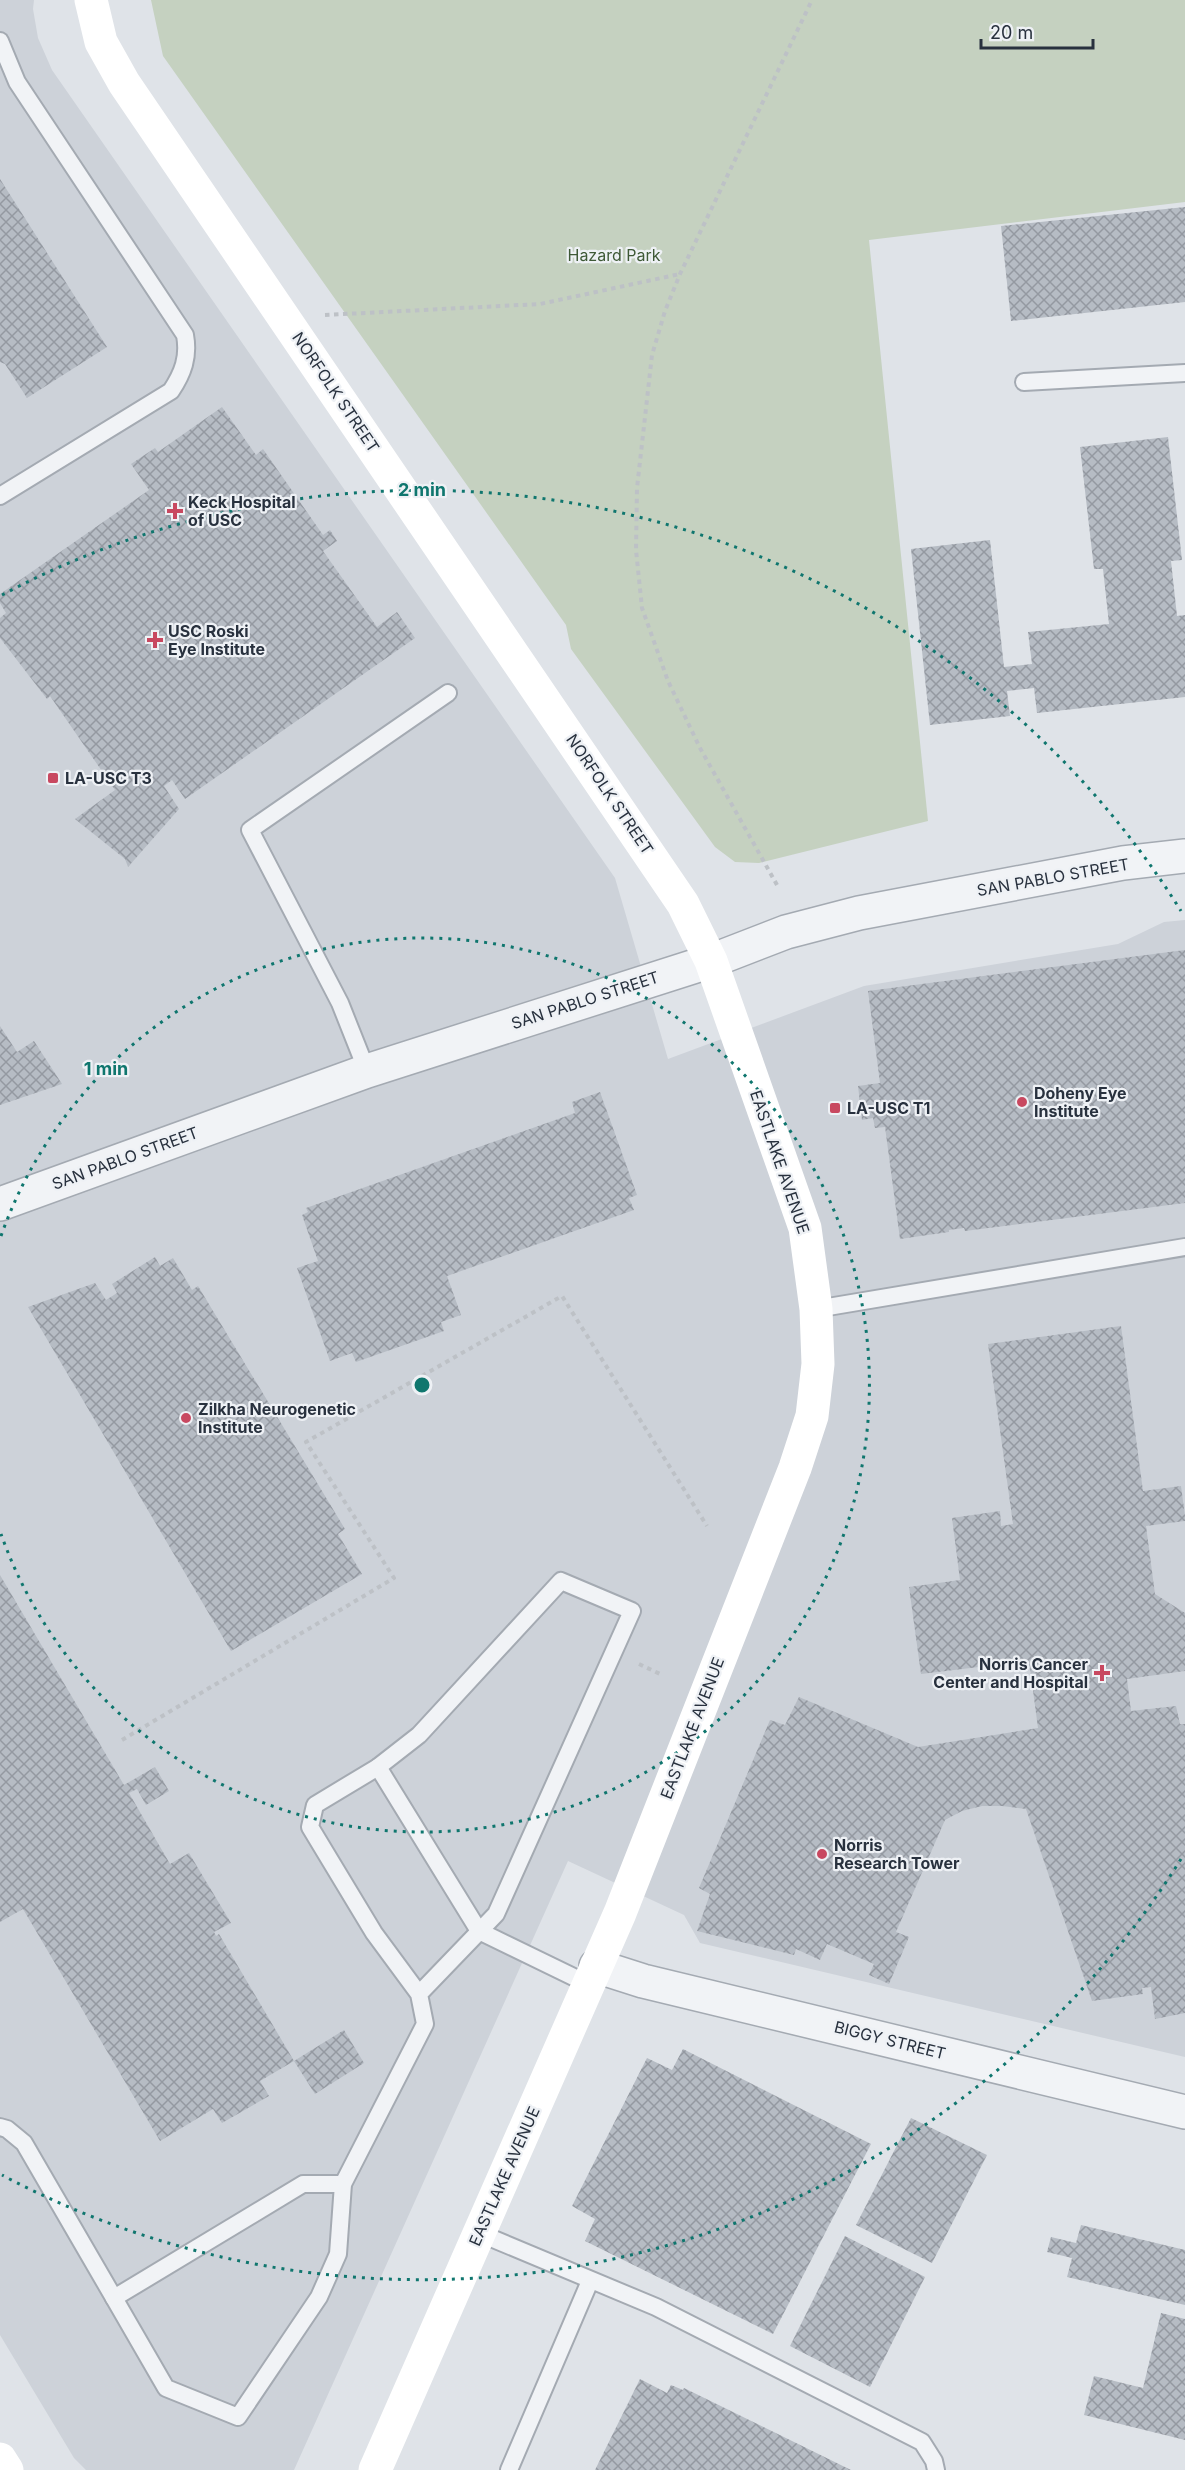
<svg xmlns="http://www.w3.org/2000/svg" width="1185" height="2470" font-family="Inter,sans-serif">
  <defs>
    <pattern id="building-cross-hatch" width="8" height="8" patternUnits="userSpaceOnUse" patternTransform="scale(1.5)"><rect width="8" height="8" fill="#b6bcc4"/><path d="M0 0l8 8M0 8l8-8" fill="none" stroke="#9499a1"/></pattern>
  </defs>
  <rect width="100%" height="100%" fill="#dfe3e8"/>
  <path fill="#cdd2d9" d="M0 0H34L33 9 38 38 52 70 615 878 668 1059 864 986 1118 944 1164 922 1185 920V2057L700 1943 684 1915 568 1861 294 2470H86L74 2458 0 2335Z"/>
  <path fill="#c5d1c0" d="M151 0H1185V202L869 240 928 821 759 863 735 862 715 847 571 649 566 625 163 56Z"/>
  <g fill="url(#building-cross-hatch)">
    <path d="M0 179 107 347 27 398 5 364 0 362Z"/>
    <path d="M1185 207V302L1011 321 1001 226Z"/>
    <path d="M222 407 256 455 263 449 323 535 330 530 337 541 323 551 377 627 397 612 415 638 185 799 172 780 164 786 179 809 128 867 125 859 75 819 115 790 50 696 47 699 0 638V618L6 613 0 603V594L149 490 131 464 155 448 158 452Z"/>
    <path d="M1168 437 1182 560 1171 561 1177 616 1185 615V697L1037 713 1034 688 1007 691 1010 716 930 725 911 549 990 540 1004 667 1032 664 1028 632 1109 624 1103 569H1094L1080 447Z"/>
    <path d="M1185 950V1203L965 1231 964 1228 949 1230V1232L900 1239 885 1127 875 1128 873 1118 862 1120 858 1086 880 1083 868 991Z"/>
    <path d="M0 1026 17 1052 34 1041 62 1084 0 1105Z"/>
    <path d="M600 1092 637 1195 629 1198 634 1210 447 1276 461 1315 441 1322 444 1331 356 1362 352 1353 330 1361 297 1268 318 1261 302 1215 308 1212 306 1208 575 1113 572 1102Z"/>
    <path d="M155 1257 160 1266 173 1258 192 1290 198 1286 345 1529 338 1534 362 1574 231 1651 28 1307 95 1283 106 1300 117 1293 112 1284Z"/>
    <path d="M1121 1326 1143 1491 1181 1486 1185 1516V1521L1146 1526 1155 1594 1185 1613V1671L1127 1679 1131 1711 1176 1706 1180 1724H1185V2013L1155 2019 1151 1987 1142 1988 1143 1994 1092 2001 1026 1809 1002 1806H982L962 1811 945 1820 896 1932 909 1937 889 1984 869 1975 874 1964 827 1944 820 1960 796 1949 794 1955 697 1931 710 1894 699 1888 770 1720 785 1725 799 1697 918 1747 1038 1728 1029 1661 921 1674 909 1587 960 1580 952 1518 1000 1511 1001 1526 1013 1524 988 1344Z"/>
    <path d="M0 1575 124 1785 155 1767 169 1791 146 1805 137 1789 129 1793 170 1864 189 1853 231 1923 214 1932 216 1936 219 1934 294 2061 260 2081 269 2096 222 2123 213 2109 160 2141 23 1909 0 1922Z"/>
    <path d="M344 2030 364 2063 315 2094 294 2061Z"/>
    <path d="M683 2049 871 2144 773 2334 585 2241 595 2219 572 2206 647 2058 672 2070Z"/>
    <path d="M911 2118 987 2155 932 2263 856 2225Z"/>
    <path d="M1081 2225 1185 2250V2305L1067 2277 1072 2258 1047 2252 1051 2237 1076 2243Z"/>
    <path d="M845 2236 925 2277 870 2387 790 2346Z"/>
    <path d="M1161 2313 1185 2319V2440L1084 2415 1094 2376 1143 2388Z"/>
    <path d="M640 2379 667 2393 671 2385 683 2390 684 2388 851 2470H595Z"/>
  </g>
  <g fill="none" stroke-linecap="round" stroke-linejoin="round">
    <defs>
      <g id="lane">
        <path d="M0 41 17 82 185 335C189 357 183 373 171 391L0 496"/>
        <path d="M1024 382 1185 373"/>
        <path d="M367 1071 340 1003 250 830 448 693"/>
        <path d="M816 1309 1185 1247"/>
        <path d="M378 1767 479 1931 588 1984"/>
        <path d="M0 2127 7 2129 24 2143 114 2298 303 2184H343"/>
        <path d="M479 2233 656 2307 922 2442 934 2461 936 2470"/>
        <path d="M114 2298 166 2388 238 2417 319 2297 338 2254 343 2184 425 2024 419 1994 496 1914 632 1611 561 1581 419 1735 378 1767 315 1805 310 1827 374 1933 419 1994"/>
        <path d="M509 2470 590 2281"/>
      </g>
      <g id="street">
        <path d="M0 1204 367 1071 711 961 786 932 859 913 1123 863 1185 856"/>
        <path d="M596 1966 643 1981 1185 2112"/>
      </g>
    </defs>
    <use href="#lane" stroke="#a4aab2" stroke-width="20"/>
    <use href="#street" stroke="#a4aab2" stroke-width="36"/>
    <g stroke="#bdc1c6" stroke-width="4" stroke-dasharray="4.5 4.5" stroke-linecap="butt">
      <path d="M325 315 540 304 680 274"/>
      <path d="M777 885 700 748 668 681 642 608 636 550 637 488 652 355 665 311 680 274 812 0"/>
      <path d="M639 1664 660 1674"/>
      <path d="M122 1740 394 1578 306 1442 562 1296 707 1526"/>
    </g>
    <use href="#lane" stroke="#f1f3f6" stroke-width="16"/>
    <use href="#street" stroke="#f1f3f6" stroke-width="33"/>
    <g stroke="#fff" stroke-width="33">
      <path d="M91 0 101 42 124 83 683 904 711 961 805 1228 816 1309 818 1364 812 1416 795 1468 620 1913 375 2470"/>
      <path d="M0 2459 7 2470"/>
    </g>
  </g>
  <g fill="none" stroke="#0f766e" stroke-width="3" stroke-dasharray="3 6">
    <path d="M1 1236A447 447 0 1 1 1 1534"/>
    <path d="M1181 1859A895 895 0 0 1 2 2175M2 595A895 895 0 0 1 1181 911"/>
  </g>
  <g fill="#c84860" stroke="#eef1f5" stroke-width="2">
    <path d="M172 502h6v6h6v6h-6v6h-6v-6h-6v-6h6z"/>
    <path d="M152 631h6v6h6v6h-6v6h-6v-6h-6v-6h6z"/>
    <rect x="47" y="772" width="12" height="12" rx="3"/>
    <circle cx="1022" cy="1102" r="6"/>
    <rect x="829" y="1102" width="12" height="12" rx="3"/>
    <circle cx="186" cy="1418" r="6"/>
    <path d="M1099 1664h6v6h6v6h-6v6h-6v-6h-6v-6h6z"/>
    <circle cx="822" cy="1854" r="6"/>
  </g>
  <g text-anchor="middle" stroke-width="4.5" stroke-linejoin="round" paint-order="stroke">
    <g font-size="16" fill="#3e5936" stroke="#eef1f5">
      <text x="614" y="261">Hazard Park</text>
    </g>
    <g font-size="16" fill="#28313e" stroke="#eef1f5">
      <text transform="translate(336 392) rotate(56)" y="6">NORFOLK STREET</text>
      <text transform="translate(610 794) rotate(56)" y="6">NORFOLK STREET</text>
      <text transform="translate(1053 877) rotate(-10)" y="6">SAN PABLO STREET</text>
      <text transform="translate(585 1000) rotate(-18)" y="6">SAN PABLO STREET</text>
      <text transform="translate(125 1158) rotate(-20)" y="6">SAN PABLO STREET</text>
      <text transform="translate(780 1162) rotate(71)" y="6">EASTLAKE AVENUE</text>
      <text transform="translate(692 1728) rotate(-69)" y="6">EASTLAKE AVENUE</text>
      <text transform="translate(890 2040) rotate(14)" y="6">BIGGY STREET</text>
      <text transform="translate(504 2176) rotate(-66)" y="6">EASTLAKE AVENUE</text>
    </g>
    <g font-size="16" font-weight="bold" fill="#28313e" stroke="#eef1f5" text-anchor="start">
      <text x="188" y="508">Keck Hospital<tspan x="188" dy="18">of USC</tspan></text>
      <text x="168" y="637">USC Roski<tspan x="168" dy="18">Eye Institute</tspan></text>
      <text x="65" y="784">LA-USC T3</text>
      <text x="1034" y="1099">Doheny Eye<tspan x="1034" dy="18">Institute</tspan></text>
      <text x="847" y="1114">LA-USC T1</text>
      <text x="198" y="1415">Zilkha Neurogenetic<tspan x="198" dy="18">Institute</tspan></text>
      <text x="1088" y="1670" text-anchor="end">Norris Cancer<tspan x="1088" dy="18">Center and Hospital</tspan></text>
      <text x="834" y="1851">Norris<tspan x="834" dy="18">Research Tower</tspan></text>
    </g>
  </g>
  <circle cx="422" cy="1385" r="9" fill="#0f766e" stroke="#eef1f5" stroke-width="3"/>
  <g font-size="18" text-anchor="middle" font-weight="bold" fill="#0f766e" stroke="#eef1f5" stroke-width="4.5" stroke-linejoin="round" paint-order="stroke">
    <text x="422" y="496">2 min</text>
    <text x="106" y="1075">1 min</text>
  </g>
  <path d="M981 39v9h112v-9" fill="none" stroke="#28313e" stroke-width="3"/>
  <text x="990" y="39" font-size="18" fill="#28313e" stroke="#eef1f5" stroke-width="4.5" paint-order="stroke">20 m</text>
</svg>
